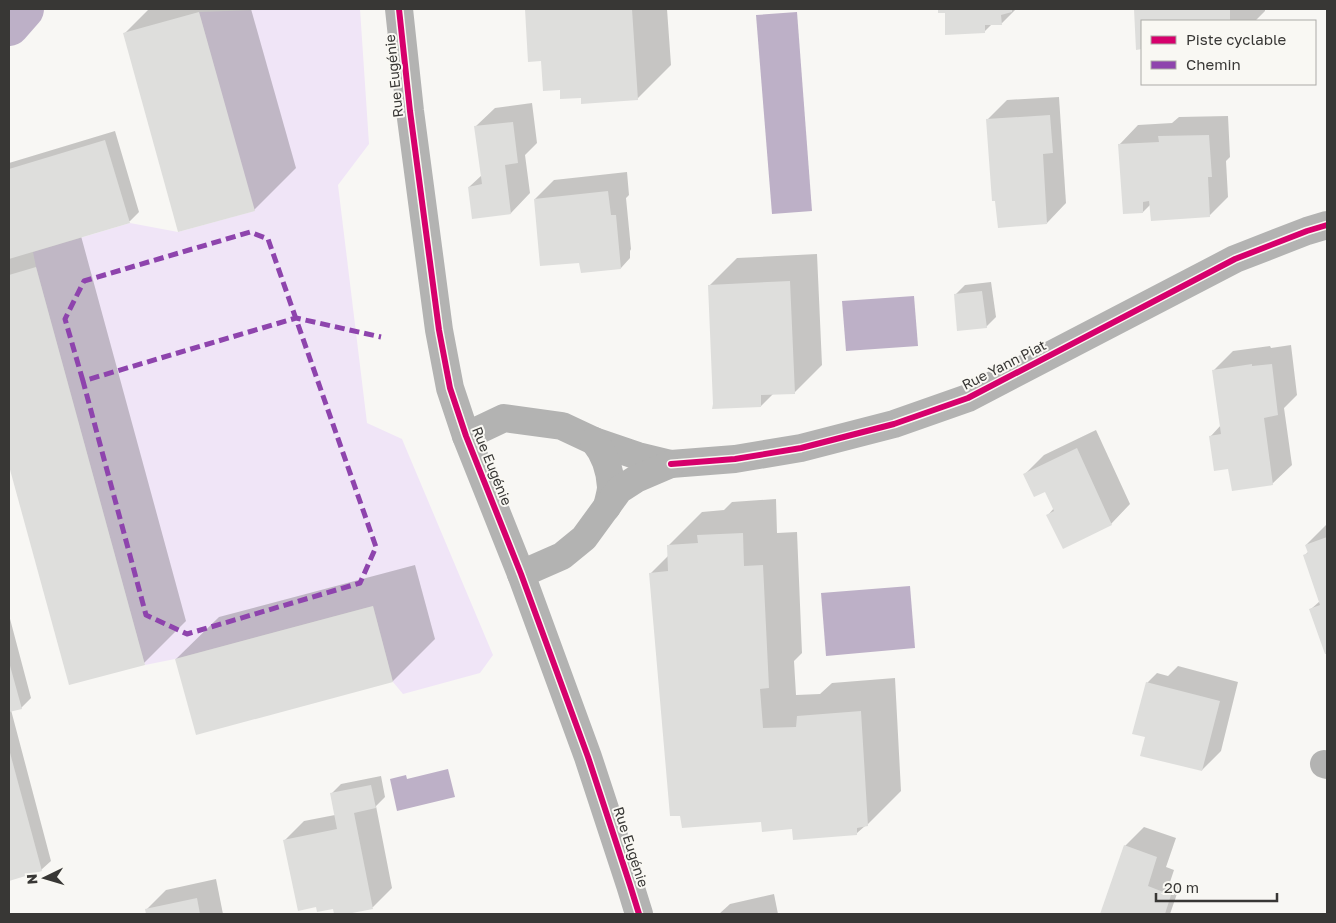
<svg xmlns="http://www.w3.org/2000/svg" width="1336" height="923" font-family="'Golos Text',sans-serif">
  <rect width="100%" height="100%" fill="#f8f7f4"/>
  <path fill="#f0e5f7" d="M284 9H360L369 144 338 185 367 423 402 439 493 655 480 673 403 694 393 682 373 606 175 659 145 665 36 267 33 252 130 223 178 232 254 211 199 12Z"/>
  <g fill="#bdb0c7">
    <path d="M797 12 812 211 772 214 756 15Z"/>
    <path d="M914 296 918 346 846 351 842 301Z"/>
    <path d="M910 586 915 648 826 656 821 593Z"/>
    <path d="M448 769 455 797 397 811 390 779 406 775 407 779Z"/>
  </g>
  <g fill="#0003">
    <path d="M149 9H251L296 168 254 210 124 34Z"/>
    <path d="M526 9H667L671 65 637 99 582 96 561 89 542 60 529 61Z"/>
    <path d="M939 9H1016L1001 24H992L984 32 946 12H939Z"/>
    <path d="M1135 9H1265V11L1255 21H1142V48H1137Z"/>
    <path d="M1059 97 1066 203 1047 223 987 120 1007 100Z"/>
    <path d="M532 103 537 143 525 155 530 193 511 213 473 217 469 187 482 175 475 127 495 108Z"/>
    <path d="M1228 116 1230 157 1226 161 1228 197 1209 216 1151 204 1143 212 1119 145 1138 125 1172 123 1179 117Z"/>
    <path d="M115 131 139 212 130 221 81 236 186 621 144 663 70 684 9 461V163Z"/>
    <path d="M627 172 629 195 626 198 631 249 630 251V258L621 268 580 261 535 199 554 180Z"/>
    <path d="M817 254 822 365 794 393 773 394 761 406 710 285 737 258Z"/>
    <path d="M991 282 996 317 986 327 955 295 965 285Z"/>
    <path d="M1291 345 1297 395 1284 408 1292 465 1272 484 1229 467 1210 437 1221 425 1214 370 1233 351 1270 346 1271 348Z"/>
    <path d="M1096 430 1130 504 1111 524 1048 515 1054 508 1046 490 1025 474 1044 455Z"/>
    <path d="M776 499 777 533 797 532 802 653 794 661 796 695 820 694 832 683 895 678 901 791 867 825 865 826 857 833 793 828 763 821 651 573 669 555 668 546 702 512 724 510 732 502Z"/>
    <path d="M1327 524V652L1326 653 1311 609 1320 601 1304 556 1309 551 1306 545Z"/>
    <path d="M415 565 435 639 393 681 176 659 219 617Z"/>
    <path d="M9 615 31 698 21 708 11 710 51 861 41 870 9 879Z"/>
    <path d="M1178 666 1238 682 1221 751 1202 770 1147 733V683L1157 673 1168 676Z"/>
    <path d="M381 776 385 797 376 806 392 888 373 907 341 914H335L334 907 285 840 304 821 335 815 331 794 341 784Z"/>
    <path d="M1144 827 1176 838 1166 867 1174 870 1170 882 1180 885 1170 914H1101L1125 846Z"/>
    <path d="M216 879 223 914H147L146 910 166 890Z"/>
    <path d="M774 894 778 914H719L730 904Z"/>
  </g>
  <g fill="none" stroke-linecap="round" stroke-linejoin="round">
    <path stroke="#bdb0c7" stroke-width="42" d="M9 25 23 9"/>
  </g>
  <g fill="#dededc">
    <path d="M525 9H632L638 100 581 104V98L560 99V90L543 91 541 61 528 62Z"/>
    <path d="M938 9H1012V12L1001 15 1002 25H985V33L945 35V13H938Z"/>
    <path d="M1134 9H1230V21H1142V49L1136 50Z"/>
    <path d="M199 12 255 211 178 232 123 33Z"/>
    <path d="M1050 115 1053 153 1043 154 1047 224 998 228 995 201H992L986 119Z"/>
    <path d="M513 122 518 163 505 165 511 214 472 219 468 187 482 184 474 126Z"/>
    <path d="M1209 135 1212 177H1208L1210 217 1151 221 1149 201 1143 202V213L1123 214 1118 144 1159 142 1158 136Z"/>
    <path d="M105 140 130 223 9 259V169Z"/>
    <path d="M608 191 611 215H616L621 269 581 273 579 263 540 266 534 199Z"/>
    <path d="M36 267 145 665 69 685 9 466V275Z"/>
    <path d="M790 281 795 394 761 395V407L712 409 713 404 708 285Z"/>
    <path d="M982 291 987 328 957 331 954 294Z"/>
    <path d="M1252 364V366L1272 364 1278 415 1264 418 1273 485 1232 491 1228 469 1214 471 1209 436 1221 434 1212 370Z"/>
    <path d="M1077 448 1112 525 1063 549 1046 515 1054 511 1045 492 1034 497 1023 474Z"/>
    <path d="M743 533 744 566 763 565 769 688 760 689 763 728 796 727 797 716 861 711 868 826 857 828V835L793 840 792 829 762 832 761 822 682 828 680 816H670L649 573 668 571 667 545 698 543 697 535Z"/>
    <path d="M1327 537V654H1325L1309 609 1320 605 1303 555 1308 553 1305 545Z"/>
    <path d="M373 606 393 682 196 735 175 659Z"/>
    <path d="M9 662 22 709 9 712Z"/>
    <path d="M1146 682 1220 701 1202 771 1140 756 1145 737 1132 734Z"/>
    <path d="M9 749 42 871 9 881Z"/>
    <path d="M371 785 376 808 354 813 373 909 347 914H334L333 909 317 912 316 907 298 911 283 840 337 829 330 793Z"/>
    <path d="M1124 845 1157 857 1148 886 1171 895 1165 914H1100Z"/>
    <path d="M197 898 200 914H146L145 909Z"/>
  </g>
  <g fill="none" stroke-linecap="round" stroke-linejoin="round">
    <g stroke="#b3b3b2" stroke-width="28">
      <path d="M399 9 410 111 439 330 450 388 466 436 521 574 588 757 630 885 639 914"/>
      <path d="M466 436 504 418 562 426 594 441 638 456 671 464 735 459 801 448 894 424 968 398 1235 259 1307 231 1327 225"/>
      <path d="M594 441C604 453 610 470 611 487 611 493 608 501 607 507"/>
      <path d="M521 574 562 556 584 538 619 490 636 479 671 464"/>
      <path d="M1324 764 1327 765"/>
    </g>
    <path stroke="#8e44ad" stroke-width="5" stroke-dasharray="10 5" stroke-linecap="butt" d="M83 381 65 319 84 281 250 232 268 239 376 547 360 583 187 634 146 615 83 381 296 318 381 337"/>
    <defs>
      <g id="cycleway">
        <path d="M399 9 410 111 439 330 450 388 466 436 521 574 588 757 630 885 639 914"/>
        <path d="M671 464 735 459 801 448 894 424 968 398 1235 259 1307 231 1327 225"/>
      </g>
    </defs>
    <use href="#cycleway" stroke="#f9f8f3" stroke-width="9"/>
    <use href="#cycleway" stroke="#d6006c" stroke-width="6"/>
  </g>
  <g text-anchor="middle" stroke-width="4" stroke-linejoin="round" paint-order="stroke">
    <g font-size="14" fill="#383735" stroke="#f9f8f3">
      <text transform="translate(394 76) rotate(-96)" y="5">Rue Eugénie</text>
      <text transform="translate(1004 365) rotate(-27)" y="5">Rue Yann Piat</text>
      <text transform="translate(492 466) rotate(68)" y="5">Rue Eugénie</text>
      <text transform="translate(631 847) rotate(72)" y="5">Rue Eugénie</text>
    </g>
  </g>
  <rect width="1336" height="923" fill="none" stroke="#383735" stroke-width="20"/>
  <rect x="1141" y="20" width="175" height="65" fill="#f9f8f3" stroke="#acaba7"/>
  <rect x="1151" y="36" width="25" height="8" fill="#d6006c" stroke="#acaba7"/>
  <text x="1186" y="45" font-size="15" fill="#383735">Piste cyclable</text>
  <rect x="1151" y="61" width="25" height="8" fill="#8e44ad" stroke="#acaba7"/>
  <text x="1186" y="70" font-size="15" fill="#383735">Chemin</text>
  <g transform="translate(45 878) rotate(265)" stroke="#f9f8f3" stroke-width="4" paint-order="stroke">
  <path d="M0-4L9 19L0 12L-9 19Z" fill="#383735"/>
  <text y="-8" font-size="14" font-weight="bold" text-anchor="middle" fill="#383735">N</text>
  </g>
  <path d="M1156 893v8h121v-8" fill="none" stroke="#383735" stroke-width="2.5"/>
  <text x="1164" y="893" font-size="15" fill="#383735" stroke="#f9f8f3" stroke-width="4" paint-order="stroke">20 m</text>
</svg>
